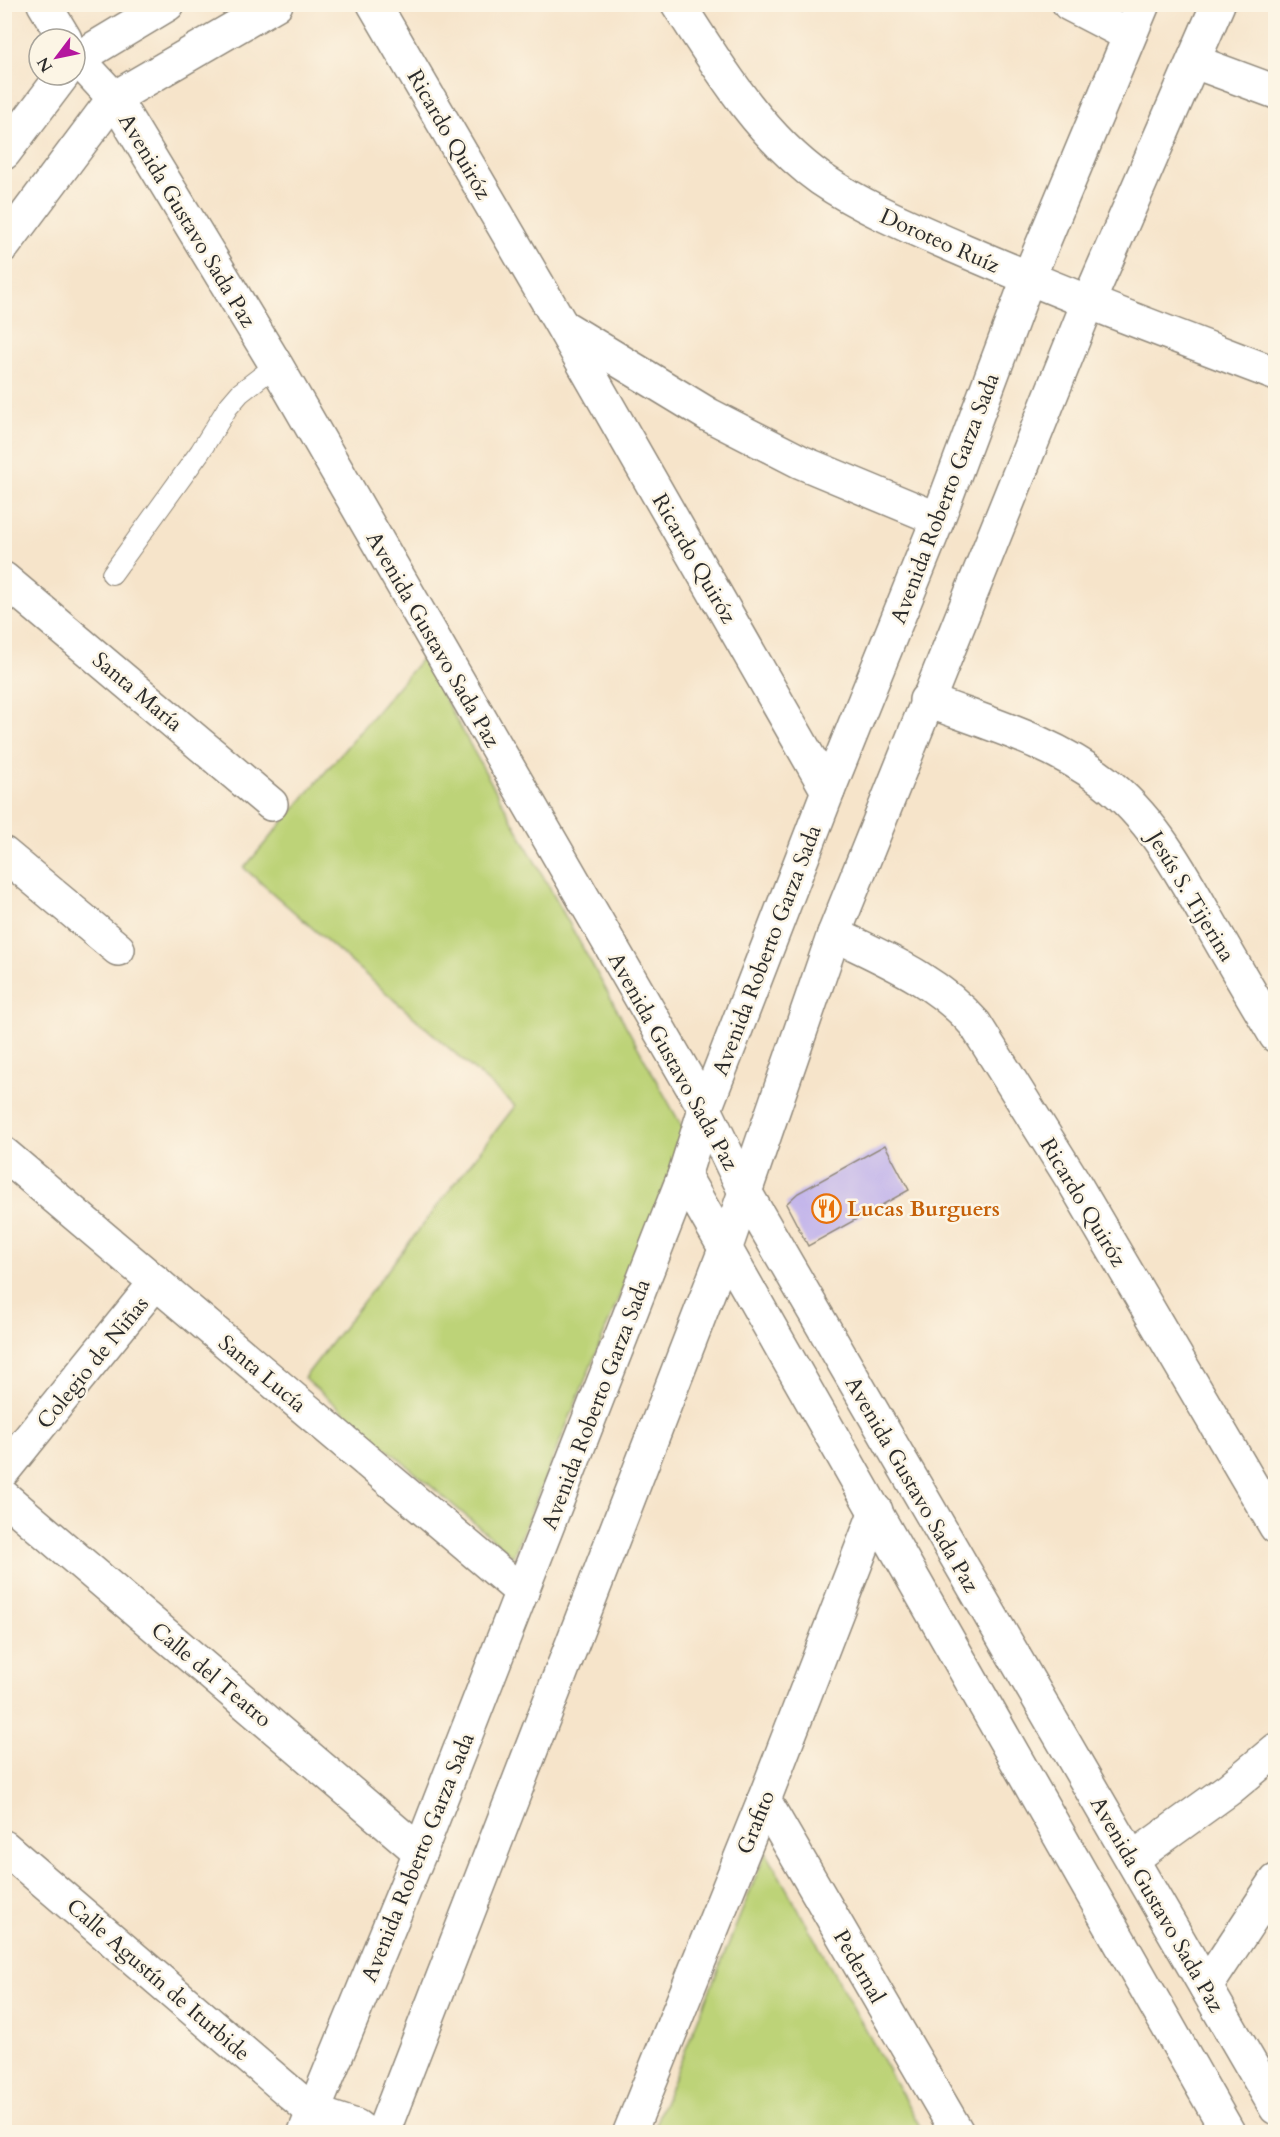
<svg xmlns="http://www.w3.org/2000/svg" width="1280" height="2137" font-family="Cardo,serif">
  <rect width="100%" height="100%" fill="#fcf5e5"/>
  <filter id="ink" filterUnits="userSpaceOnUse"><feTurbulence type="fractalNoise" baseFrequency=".0167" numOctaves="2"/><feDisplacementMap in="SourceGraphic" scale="12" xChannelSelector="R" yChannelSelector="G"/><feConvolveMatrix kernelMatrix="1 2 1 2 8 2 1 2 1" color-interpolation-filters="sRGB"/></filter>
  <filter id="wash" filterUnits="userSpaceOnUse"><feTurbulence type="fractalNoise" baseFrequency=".008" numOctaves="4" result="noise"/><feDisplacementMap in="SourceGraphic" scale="24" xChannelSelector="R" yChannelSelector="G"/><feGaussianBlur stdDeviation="1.35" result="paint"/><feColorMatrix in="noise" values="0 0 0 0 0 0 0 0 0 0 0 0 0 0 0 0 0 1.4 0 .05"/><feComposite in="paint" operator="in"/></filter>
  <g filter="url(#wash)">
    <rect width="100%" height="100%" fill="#f6e4ca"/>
    <g fill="#bdd378" stroke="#747f52" stroke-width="1.5">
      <path d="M422 658 686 1134 513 1556 304 1378 515 1106 244 868Z"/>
      <path d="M766 1852 923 2132H652Z"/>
    </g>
    <g id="blocks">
      <path fill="#bdafeb" d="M885 1145 909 1190 808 1246 786 1204 798 1193Z"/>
    </g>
  </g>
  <g filter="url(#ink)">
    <use href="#blocks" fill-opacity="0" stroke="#90887a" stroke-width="1.5"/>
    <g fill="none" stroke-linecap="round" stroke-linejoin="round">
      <defs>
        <path id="service" d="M112 574 200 452 228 407 240 393 276 365"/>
        <g id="minor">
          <path d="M374 4 562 326 828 791"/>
          <path d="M678 4C718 66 760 136 821 179 865 209 915 229 963 250 1066 295 1171 334 1276 374"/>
          <path d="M1069 4 1129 35"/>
          <path d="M1195 62 1276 92"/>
          <path d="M564 327 709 415 801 462 938 519"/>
          <path d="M4 579 271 804"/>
          <path d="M926 700C986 723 1052 741 1104 781 1154 819 1183 876 1214 930 1234 965 1255 1001 1276 1036"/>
          <path d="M4 854 118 949"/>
          <path d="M834 934C885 959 937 980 975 1024L1072 1179 1276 1527"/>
          <path d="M4 1154 522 1592"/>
          <path d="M684 1176 1228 2132"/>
          <path d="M4 1470 156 1282"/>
          <path d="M4 1497 420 1852"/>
          <path d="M764 1800 957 2132"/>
          <path d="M4 1847 313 2112 356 2126 364 2132"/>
          <path d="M1132 1859 1229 1789 1276 1750"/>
          <path d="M1206 1987 1276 1881"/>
          <path d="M630 2132 764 1800 876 1511"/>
        </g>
        <g id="tertiary">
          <path d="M44 4 65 39"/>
          <path d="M75 56 114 98 276 365 705 1109 745 1192 1276 2108"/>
          <path d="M75 60 168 4"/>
          <path d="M4 153 63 75"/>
          <path d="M4 245 114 98 276 4"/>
          <path d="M305 2132 420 1852 684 1176 705 1109 828 791 938 519 1028 279 1143 4"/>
          <path d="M383 2132 726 1247 834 934 1088 303 1218 4"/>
        </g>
      </defs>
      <use href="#service" stroke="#90887a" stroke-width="22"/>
      <use href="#minor" stroke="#90887a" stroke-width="36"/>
      <use href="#tertiary" stroke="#90887a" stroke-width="36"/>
      <use href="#service" stroke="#fff" stroke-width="20"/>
      <use href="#minor" stroke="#fff" stroke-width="33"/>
      <use href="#tertiary" stroke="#fff" stroke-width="33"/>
    </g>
  </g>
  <defs>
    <symbol id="restaurant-ring" viewBox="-11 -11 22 22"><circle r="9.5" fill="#fcf5e5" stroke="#e8710a" stroke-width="1.5"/><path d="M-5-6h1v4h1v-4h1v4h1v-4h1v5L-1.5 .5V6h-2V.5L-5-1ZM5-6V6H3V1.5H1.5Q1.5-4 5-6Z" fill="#e8710a"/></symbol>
  </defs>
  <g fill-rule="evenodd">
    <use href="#restaurant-ring" x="810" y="1192" width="33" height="33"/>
  </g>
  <g text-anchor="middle" stroke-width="5" stroke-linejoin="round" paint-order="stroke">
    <g font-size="22" fill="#2b2b2b" stroke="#fcf5e5">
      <text transform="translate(450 134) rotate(60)" y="8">Ricardo Quiróz</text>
      <text transform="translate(188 220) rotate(59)" y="8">Avenida Gustavo Sada Paz</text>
      <text transform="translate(940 240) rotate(24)" y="8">Doroteo Ruíz</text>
      <text transform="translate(944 498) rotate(-69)" y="8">Avenida Roberto Garza Sada</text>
      <text transform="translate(695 558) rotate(60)" y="8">Ricardo Quiróz</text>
      <text transform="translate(434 639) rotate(60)" y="8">Avenida Gustavo Sada Paz</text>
      <text transform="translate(138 691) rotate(40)" y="8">Santa María</text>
      <text transform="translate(1192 896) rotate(59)" y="8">Jesús S. Tijerina</text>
      <text transform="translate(766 950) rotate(-69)" y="8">Avenida Roberto Garza Sada</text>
      <text transform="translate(674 1061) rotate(61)" y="8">Avenida Gustavo Sada Paz</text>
      <text transform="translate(1084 1202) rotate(59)" y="8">Ricardo Quiróz</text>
      <text transform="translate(92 1362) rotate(-51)" y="8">Colegio de Niñas</text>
      <text transform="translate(263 1373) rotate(40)" y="8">Santa Lucía</text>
      <text transform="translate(595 1404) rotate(-69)" y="8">Avenida Roberto Garza Sada</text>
      <text transform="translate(913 1484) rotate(60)" y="8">Avenida Gustavo Sada Paz</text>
      <text transform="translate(212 1674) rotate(40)" y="8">Calle del Teatro</text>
      <text transform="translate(755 1822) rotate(-68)" y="8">Grafito</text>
      <text transform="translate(417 1857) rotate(-68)" y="8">Avenida Roberto Garza Sada</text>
      <text transform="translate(1158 1904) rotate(60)" y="8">Avenida Gustavo Sada Paz</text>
      <text transform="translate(860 1966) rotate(60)" y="8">Pedernal</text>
      <text transform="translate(159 1979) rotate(41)" y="8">Calle Agustín de Iturbide</text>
    </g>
    <g font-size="22" font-weight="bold" fill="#c56008" stroke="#fcf5e5" text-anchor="start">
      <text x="847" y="1216">Lucas Burguers</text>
    </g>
  </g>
  <rect width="1280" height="2137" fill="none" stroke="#fcf5e5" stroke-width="24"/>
  <g transform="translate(57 57) rotate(238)"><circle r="28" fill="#fcf5e5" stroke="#a8a49b" stroke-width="1.5"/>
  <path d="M0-4.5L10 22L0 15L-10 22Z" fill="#b5179e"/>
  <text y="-9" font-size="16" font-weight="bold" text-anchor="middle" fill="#2b2b2b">N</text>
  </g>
</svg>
